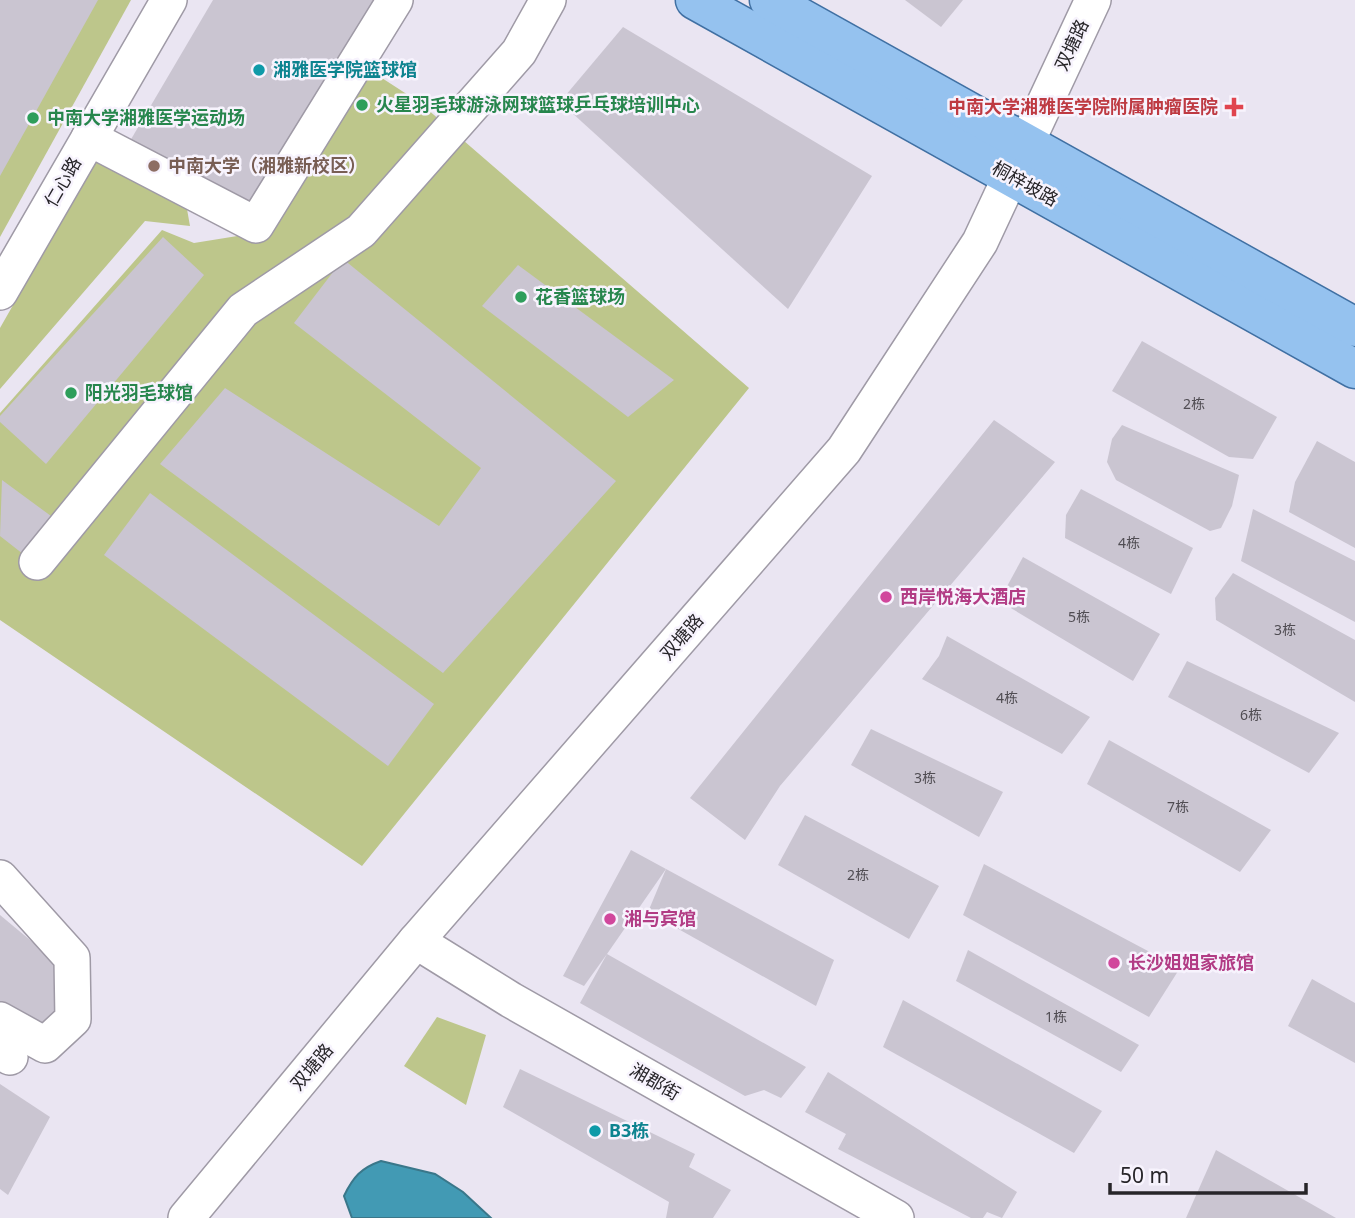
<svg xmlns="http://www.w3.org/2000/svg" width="1355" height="1218" font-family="'Noto Sans','Noto Sans SC',sans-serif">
  <rect width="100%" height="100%" fill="#eae5f2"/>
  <g fill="#bdc68b">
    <path d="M0 0H131L0 237Z"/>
    <path d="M371 71 419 102 749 388 362 866 0 620V413L162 230 194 243 262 232Z"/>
    <path d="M97 158 185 198 190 226 145 221 0 389V328Z"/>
    <path d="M437 1017 486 1035 466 1105 404 1066Z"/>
  </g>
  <path fill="#429ab4" stroke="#3a778a" stroke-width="2" d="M381 1161 435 1174 463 1192 491 1218H352L344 1196C353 1177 361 1168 381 1161Z"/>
  <g fill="#cac5d1">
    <path d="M0 0H98L0 176Z"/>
    <path d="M213 0H389L258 216 130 141Z"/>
    <path d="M905 0H963L941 27Z"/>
    <path d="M623 27 872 176 788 309 560 102Z"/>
    <path d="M163 237 204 275 46 464 0 422V416Z"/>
    <path d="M343 259 616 481 443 673 160 464 225 388 439 526 481 468 294 323Z"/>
    <path d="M518 265 674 380 628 417 482 306Z"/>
    <path d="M1142 341 1277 417 1253 459 1229 457 1112 391Z"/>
    <path d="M994 420 1055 462 780 786 745 840 690 798Z"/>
    <path d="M1122 425 1239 475 1232 506 1221 528 1210 531 1116 480 1107 462 1112 439Z"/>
    <path d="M1317 441 1355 462V548L1289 512 1295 482Z"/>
    <path d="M2 480 51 516 23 554 0 536Z"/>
    <path d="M1081 489 1193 548 1171 594 1065 538 1066 515Z"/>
    <path d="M150 493 434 704 388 766 104 555Z"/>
    <path d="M1253 509 1355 561V622L1241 561Z"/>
    <path d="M1023 557 1160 634 1133 681 999 601Z"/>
    <path d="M1233 573 1355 640V702L1216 620 1215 598Z"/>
    <path d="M947 636 1090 717 1062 754 922 679 939 656Z"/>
    <path d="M1187 661 1339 733 1309 773 1168 697Z"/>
    <path d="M871 729 1003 792 979 837 851 765Z"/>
    <path d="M1109 740 1271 830 1240 872 1087 784Z"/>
    <path d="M805 815 939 886 909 939 778 865Z"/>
    <path d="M631 850 666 869 607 954 806 1067 781 1098 764 1090 745 1096 580 1003 607 954 584 986 563 976Z"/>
    <path d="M984 864 1180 968 1149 1017 963 915Z"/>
    <path d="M666 869 834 960 816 1006 648 912Z"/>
    <path d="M0 915 54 960 63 1007 40 1025 0 1004Z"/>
    <path d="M968 950 1139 1045 1121 1072 956 981Z"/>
    <path d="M1312 979 1355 1003V1063L1288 1026Z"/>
    <path d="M903 1000 1102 1111 1074 1153 883 1047Z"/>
    <path d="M520 1069 695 1154 689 1167 731 1190 713 1218H666L669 1202 503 1107Z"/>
    <path d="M828 1072 1017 1192 1002 1218 987 1212 983 1218H971L838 1149 846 1134 805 1112Z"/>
    <path d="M0 1084 50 1117 8 1195 0 1189Z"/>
    <path d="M1216 1150 1336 1218H1186Z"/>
  </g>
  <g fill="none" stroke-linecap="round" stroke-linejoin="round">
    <defs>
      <g id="minor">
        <path d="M89 138 256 225 395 0"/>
        <path d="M0 292 169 0"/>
        <path d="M37 562 243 310 361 231 519 52 548 0"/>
        <path d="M0 878 72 958 73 1019 45 1045 0 1020"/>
        <path d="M416 941 511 1000 896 1218"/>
        <path d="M0 1052 10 1057"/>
        <path d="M186 1218 416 941 844 450 980 242 1093 0"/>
      </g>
      <g id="major">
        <path d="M695 0 1355 369"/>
        <path d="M769 0 1355 327"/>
      </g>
    </defs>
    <use href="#minor" stroke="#9f9aa6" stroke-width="38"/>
    <use href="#major" stroke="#4070a3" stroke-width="41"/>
    <use href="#minor" stroke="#fff" stroke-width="35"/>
    <use href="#major" stroke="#95c2ef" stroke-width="38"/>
  </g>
  <g fill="#0f9aa8" stroke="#f7f3fd" stroke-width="2.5">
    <circle cx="259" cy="70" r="7"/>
    <circle cx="595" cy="1131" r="7"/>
  </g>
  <g fill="#2e9e5b" stroke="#f7f3fd" stroke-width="2.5">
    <circle cx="362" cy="105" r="7"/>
    <circle cx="33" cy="118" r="7"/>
    <circle cx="521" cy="297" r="7"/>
    <circle cx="71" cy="393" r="7"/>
  </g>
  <path fill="#e0444e" stroke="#f7f3fd" stroke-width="2.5" d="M1230.5 96.5h7v7h7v7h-7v7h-7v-7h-7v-7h7z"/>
  <circle fill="#8d6e63" stroke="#f7f3fd" stroke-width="2.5" cx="154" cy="166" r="7"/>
  <g fill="#d1479c" stroke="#f7f3fd" stroke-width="2.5">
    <circle cx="886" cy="597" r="7"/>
    <circle cx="610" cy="919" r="7"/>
    <circle cx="1114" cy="963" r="7"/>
  </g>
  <g text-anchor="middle" stroke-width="5" stroke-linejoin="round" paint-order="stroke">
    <g font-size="14" fill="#504d53">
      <text x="1194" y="409">2栋</text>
      <text x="1129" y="548">4栋</text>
      <text x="1079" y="622">5栋</text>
      <text x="1285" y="635">3栋</text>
      <text x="1007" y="703">4栋</text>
      <text x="1251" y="720">6栋</text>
      <text x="925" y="783">3栋</text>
      <text x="1178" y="812">7栋</text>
      <text x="858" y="880">2栋</text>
      <text x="1056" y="1022">1栋</text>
    </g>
    <g font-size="18" fill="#272529" stroke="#f7f3fd">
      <text transform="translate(1072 45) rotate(-65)" y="6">双塘路</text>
      <text transform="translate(63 182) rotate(-60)" y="6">仁心路</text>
      <text transform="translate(1025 184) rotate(29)" y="6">桐梓坡路</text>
      <text transform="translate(682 637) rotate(-49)" y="6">双塘路</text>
      <text transform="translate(312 1067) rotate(-50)" y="6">双塘路</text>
      <text transform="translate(655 1082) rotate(30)" y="6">湘郡街</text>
    </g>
    <g font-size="18" font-weight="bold" fill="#0d838f" stroke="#f7f3fd" text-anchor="start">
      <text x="273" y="76">湘雅医学院篮球馆</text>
      <text x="609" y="1137">B3栋</text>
    </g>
    <g font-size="18" font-weight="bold" fill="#27864d" stroke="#f7f3fd" text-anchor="start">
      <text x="376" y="111">火星羽毛球游泳网球篮球乒乓球培训中心</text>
      <text x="47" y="124">中南大学湘雅医学运动场</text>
      <text x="535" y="303">花香篮球场</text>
      <text x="85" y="399">阳光羽毛球馆</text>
    </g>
    <g font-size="18" font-weight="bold" fill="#be3a42" stroke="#f7f3fd" text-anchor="end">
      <text x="1218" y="113">中南大学湘雅医学院附属肿瘤医院</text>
    </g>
    <g font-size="18" font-weight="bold" fill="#785e54" stroke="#f7f3fd" text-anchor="start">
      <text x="168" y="172">中南大学（湘雅新校区）</text>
    </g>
    <g font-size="18" font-weight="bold" fill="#b23c85" stroke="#f7f3fd" text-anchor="start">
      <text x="900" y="603">西岸悦海大酒店</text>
      <text x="624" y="925">湘与宾馆</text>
      <text x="1128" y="969">长沙姐姐家旅馆</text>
    </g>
  </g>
  <path d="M1110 1183v10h196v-10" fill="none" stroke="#272529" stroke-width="3.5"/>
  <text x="1120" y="1183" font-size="21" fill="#272529" stroke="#f7f3fd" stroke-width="5" paint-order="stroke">50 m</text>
</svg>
